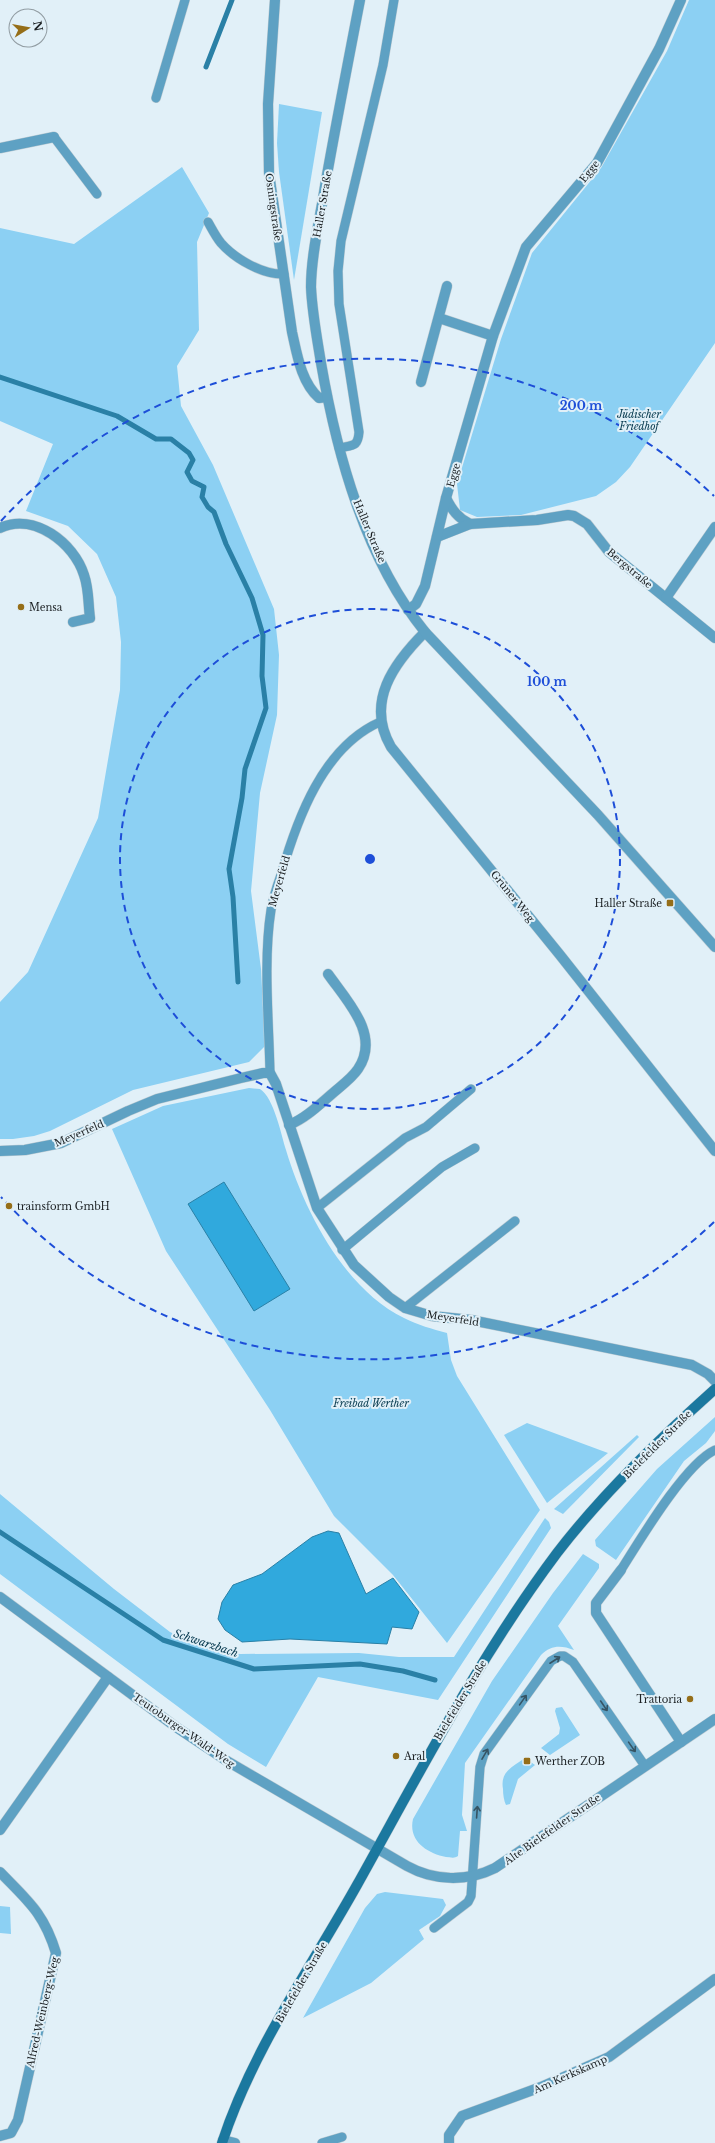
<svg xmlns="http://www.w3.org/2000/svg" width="715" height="2143" font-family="'Libre Baskerville',serif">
  <rect width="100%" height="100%" fill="#e1f0f8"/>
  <g fill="#8cd0f3">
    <path d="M689 0H715V343L630 467 616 482 596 496 521 515 477 517 460 510 457 484 501 339 532 253 601 168 667 51Z"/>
    <path d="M279 104 322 112 294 280 279 172 277 143Z"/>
    <path d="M182 167 209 213 197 242 199 330 177 366 181 406 213 465 274 609 279 655 277 715 260 793 251 891 261 969 265 1046 249 1062 133 1090 50 1131 34 1136 13 1139H0V1002L28 972 98 818 120 690 121 642 116 597 97 554 68 526 26 511 53 444 0 421V228L74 244Z"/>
    <path d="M249 1088 260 1089C274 1098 281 1134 286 1150 304 1210 344 1289 404 1318 418 1325 432 1329 447 1333L451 1360 457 1376 540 1510 447 1643 393 1575 334 1516 270 1410 166 1251 112 1129 163 1106Z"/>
    <path d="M715 1417V1431L706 1443 684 1461 616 1560 596 1546 595 1540 657 1469Z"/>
    <path d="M527 1423 608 1453 547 1503 504 1435Z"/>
    <path d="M637 1435 639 1437 563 1514 554 1509Z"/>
    <path d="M0 1494 114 1589 170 1632 198 1645 240 1654 359 1653 399 1657H454L545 1518 549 1522 551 1528 438 1700 318 1677 266 1767 228 1744 0 1574Z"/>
    <path d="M583 1554 599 1564V1568L558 1626 574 1650C561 1645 551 1645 541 1655L465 1763 462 1815 467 1831H460L458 1856C454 1859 450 1857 446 1857 427 1853 408 1841 413 1819L492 1681 553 1593Z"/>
    <path d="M562 1707 580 1735 550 1755 541 1748 559 1734 560 1728 555 1711 556 1708Z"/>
    <path d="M525 1758 535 1765 518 1779 510 1804 506 1805C504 1801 503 1795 503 1789 500 1772 512 1767 525 1758Z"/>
    <path d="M385 1892 443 1899 446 1905 440 1916 419 1930 424 1939 371 1983 303 2018 365 1908 377 1894Z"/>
    <path d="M0 1906 10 1907 11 1934 0 1933Z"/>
  </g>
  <g fill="#30a9dd" stroke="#2a80a6">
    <path d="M224 1182 290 1289 254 1311 188 1204Z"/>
    <path d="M328 1531 339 1533 366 1594 393 1578 419 1612 412 1629 392 1627 387 1644 290 1639 242 1642 225 1630 218 1619 222 1602 233 1585 262 1574 312 1537Z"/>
  </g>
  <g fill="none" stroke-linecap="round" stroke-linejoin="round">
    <g stroke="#2a80a6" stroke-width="5">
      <path d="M206 67 232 0"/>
      <path d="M0 377 117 416 156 439H171L189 453 193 460 187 472 192 481 204 487 202 497 208 507 214 512 226 544 252 598 263 635 262 676 266 708 245 769 242 798 229 869 233 897 238 982"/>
      <path d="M0 1532 163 1640 254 1669 360 1664 403 1671 435 1680"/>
    </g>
    <defs>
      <g id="service">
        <path d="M156 98 185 0"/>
        <path d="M54 137 97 194"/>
        <path d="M208 222C212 229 216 237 221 243 235 259 263 275 284 274"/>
        <path d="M339 448C353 445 358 447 359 432L339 304 338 271 341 241 383 65 394 0"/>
        <path d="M270 1073C269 1022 263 961 271 910 273 898 277 886 281 875 297 819 323 747 380 722"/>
        <path d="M317 1208 405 1138 426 1127 471 1089"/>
        <path d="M342 1250 442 1167 475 1148"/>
        <path d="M405 1308 515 1221"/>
        <path d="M621 1570C640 1540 685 1464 715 1450"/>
        <path d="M434 1928 468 1902 471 1896 480 1767 484 1754 551 1661 560 1656H564L573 1662 645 1766"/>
        <path d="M322 2143 342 2137"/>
      </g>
      <path id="pedestrian" d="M0 528C34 512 74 543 84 575 89 589 88 603 90 618L73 622"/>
      <g id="minor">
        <path d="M275 0 268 104 269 173 292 332C297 354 301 382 319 398L327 397"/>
        <path d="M0 148 54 137"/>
        <path d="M439 318 493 336"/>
        <path d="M421 382 447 286"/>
        <path d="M446 498C452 510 458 518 470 524"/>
        <path d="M437 537 470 524 537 520 568 515 574 516 587 524 609 552 715 638"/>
        <path d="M666 598 715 527"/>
        <path d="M408 610 416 604 425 586 446 498 493 336 526 247 597 163 659 49 681 0"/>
        <path d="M425 632C394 663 365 702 391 747L560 955 715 1151"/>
        <path d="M289 1125C306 1118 319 1105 333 1093 341 1086 352 1078 358 1069 381 1035 347 1001 328 974"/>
        <path d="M0 1151 25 1150 61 1143 128 1111 157 1099 241 1078 263 1073H270L276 1084 317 1208 354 1265 389 1297 405 1308 432 1316 471 1320 692 1365 708 1374 715 1381"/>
        <path d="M621 1570 596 1603V1613L681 1742"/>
        <path d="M0 1597 176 1727 227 1761 407 1866C434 1881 467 1882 495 1868L715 1719"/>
        <path d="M0 1830 108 1677"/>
        <path d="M0 1872C28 1901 44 1913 56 1953L18 2120 11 2133 0 2136"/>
        <path d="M223 2140 235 2143"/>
        <path d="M449 2143V2135L462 2116 541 2087 609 2057 715 1979"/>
      </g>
      <path id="tertiary" d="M360 0C348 62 336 124 325 186 320 219 311 254 311 287 312 312 317 338 321 363 337 455 365 558 425 632L598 815 715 947"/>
      <path id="secondary" d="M222 2143C252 2051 310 1969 357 1885 420 1772 479 1657 557 1553 603 1493 659 1439 715 1389"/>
    </defs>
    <use href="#service" stroke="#becbd2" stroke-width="10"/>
    <use href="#pedestrian" stroke="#becbd2" stroke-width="11"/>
    <use href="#minor" stroke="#becbd2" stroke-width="11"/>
    <use href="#tertiary" stroke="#becbd2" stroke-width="11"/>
    <use href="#secondary" stroke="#becbd2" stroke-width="11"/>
    <use href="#service" stroke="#5ea1c3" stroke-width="9"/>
    <use href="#pedestrian" stroke="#5ea1c3" stroke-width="10"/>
    <use href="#minor" stroke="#5ea1c3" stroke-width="10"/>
    <use href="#tertiary" stroke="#5ea1c3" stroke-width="10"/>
    <use href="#secondary" stroke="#1b789f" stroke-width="10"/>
  </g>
  <defs><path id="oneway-shaft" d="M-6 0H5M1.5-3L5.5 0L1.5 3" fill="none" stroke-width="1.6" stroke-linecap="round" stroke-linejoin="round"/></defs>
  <g stroke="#365464">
    <use href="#oneway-shaft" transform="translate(555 1660) rotate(-33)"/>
    <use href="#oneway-shaft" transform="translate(523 1700) rotate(-55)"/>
    <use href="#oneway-shaft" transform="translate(604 1706) rotate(56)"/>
    <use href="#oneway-shaft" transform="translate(632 1747) rotate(55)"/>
    <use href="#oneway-shaft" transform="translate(485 1754) rotate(-60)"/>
    <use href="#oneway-shaft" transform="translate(477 1812) rotate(-86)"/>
  </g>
  <g fill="none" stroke="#1d4ed8" stroke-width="2" stroke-dasharray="7 5">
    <circle cx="370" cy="859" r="250"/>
    <path d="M714 1222A500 500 0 0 1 1 1197M1 521A500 500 0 0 1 714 496"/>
  </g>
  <g fill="#956e18" stroke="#e1f0f8" stroke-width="1.5">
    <circle cx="21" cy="607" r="4"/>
    <rect x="666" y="899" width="8" height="8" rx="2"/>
    <circle cx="9" cy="1206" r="4"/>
    <circle cx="690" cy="1699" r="4"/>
    <circle cx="396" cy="1756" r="4"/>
    <rect x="523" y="1757" width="8" height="8" rx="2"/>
  </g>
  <g text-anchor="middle" stroke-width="4" stroke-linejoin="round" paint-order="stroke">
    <g font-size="10" fill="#1c2124" stroke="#e1f0f8">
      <text transform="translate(589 171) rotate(-52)" y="4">Egge</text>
      <text transform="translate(322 204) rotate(-80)" y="4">Haller Straße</text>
      <text transform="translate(274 207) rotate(82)" y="4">Osningstraße</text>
      <text transform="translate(453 475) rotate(-74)" y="4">Egge</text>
      <text transform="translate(370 531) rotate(67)" y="4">Haller Straße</text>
      <text transform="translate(630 568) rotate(40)" y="4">Bergstraße</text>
      <text transform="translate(279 881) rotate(-74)" y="4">Meyerfeld</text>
      <text transform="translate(513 896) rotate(51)" y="4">Grüner Weg</text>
      <text transform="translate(79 1133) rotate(-23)" y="4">Meyerfeld</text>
      <text transform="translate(453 1318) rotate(9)" y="4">Meyerfeld</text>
      <text transform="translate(657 1444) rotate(-45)" y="4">Bielefelder Straße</text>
      <text transform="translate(460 1700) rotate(-59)" y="4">Bielefelder Straße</text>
      <text transform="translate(184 1730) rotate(35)" y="4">Teutoburger-Wald-Weg</text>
      <text transform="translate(552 1829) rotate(-35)" y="4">Alte Bielefelder Straße</text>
      <text transform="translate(301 1982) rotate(-60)" y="4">Bielefelder Straße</text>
      <text transform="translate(42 2012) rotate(-77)" y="4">Alfred-Weinberg-Weg</text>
      <text transform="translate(570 2074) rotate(-24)" y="4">Am Kerkskamp</text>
    </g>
    <g font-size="10" font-style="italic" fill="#05394e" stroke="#e1f0f8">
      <text x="639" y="418">Jüdischer<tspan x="639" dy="12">Friedhof</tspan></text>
      <text x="371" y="1407">Freibad Werther</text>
    </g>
    <g font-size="10" fill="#1c2124" stroke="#e1f0f8" text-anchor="start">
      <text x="29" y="611">Mensa</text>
      <text x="662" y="907" text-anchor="end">Haller Straße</text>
      <text x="17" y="1210">trainsform GmbH</text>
      <text x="682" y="1703" text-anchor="end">Trattoria</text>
      <text x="404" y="1760">Aral</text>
      <text x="535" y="1765">Werther ZOB</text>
    </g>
    <g font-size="11" font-style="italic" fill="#06394f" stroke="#e1f0f8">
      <text transform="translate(206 1643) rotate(18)" y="4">Schwarzbach</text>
    </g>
  </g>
  <circle cx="370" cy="859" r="6" fill="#1d4ed8" stroke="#e1f0f8" stroke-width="2"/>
  <g font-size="12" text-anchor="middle" font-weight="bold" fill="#1d4ed8" stroke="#e1f0f8" stroke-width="4" stroke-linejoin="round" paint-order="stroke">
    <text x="581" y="410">200 m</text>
    <text x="547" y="686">100 m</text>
  </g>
  <g transform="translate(28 28) rotate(79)"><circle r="19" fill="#e1f0f8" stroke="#929da3"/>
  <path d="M0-3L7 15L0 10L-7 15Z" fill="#956e18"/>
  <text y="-6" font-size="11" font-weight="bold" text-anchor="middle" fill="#1c2124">N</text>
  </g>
</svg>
